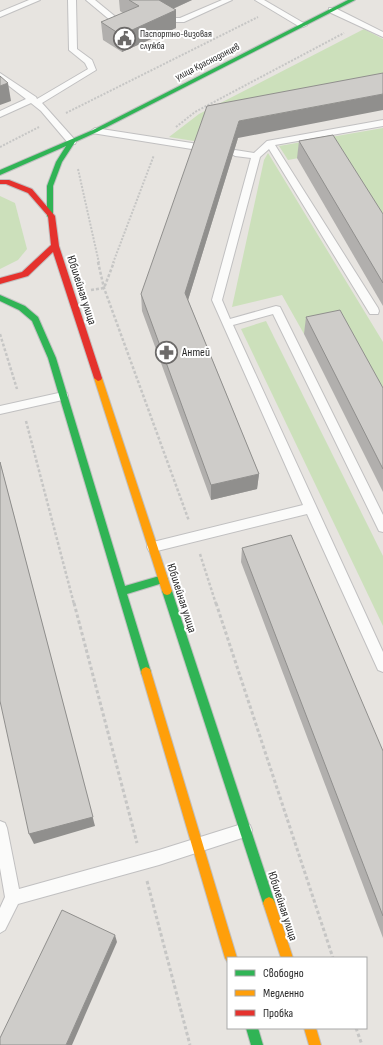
<svg xmlns="http://www.w3.org/2000/svg" width="383" height="1045" font-family="'Sofia Sans Condensed',sans-serif">
  <rect width="100%" height="100%" fill="#e7e4e0"/>
  <g fill="#cce0bb">
    <path d="M364 29 383 39V90L198 147 194 141 169 137 199 114Z"/>
    <path d="M383 128V236L331 152 288 160 279 146Z"/>
    <path d="M268 153 383 342V412L338 326 304 334 282 295 232 307 264 160Z"/>
    <path d="M0 196 15 203 27 249 18 260 0 269Z"/>
    <path d="M266 321 383 556V626L241 329Z"/>
  </g>
  <g fill="none" stroke-linecap="round" stroke-linejoin="round">
    <defs>
      <g id="lane">
        <path d="M29 0H40L0 17V12Z"/>
        <path d="M68 0H76L77 49 92 60 96 70 42 103 75 140 76 142 75 144H69L41 111 31 103 0 117V111L26 99 0 79V73L36 97 37 99 88 69 85 63 69 50Z"/>
        <path d="M86 0H95L117 18 113 20H110Z"/>
        <path d="M222 0H232L184 22H164L160 20 164 18H180Z"/>
        <path d="M255 0H264L307 25 303 27H300Z"/>
        <path d="M329 8H335L383 32V37L329 12Z"/>
        <path d="M383 120V126L275 145 378 308 379 311 378 314H370L269 149 260 157 222 300 230 319 276 306 280 307 383 515V532L379 531 273 314 233 325 383 652V672L378 670 307 514 153 552 149 551 147 547 149 543 153 542 303 505 212 300 251 158 235 156 231 153 235 150 254 153 267 141Z"/>
        <path d="M95 128 198 144 202 147 198 150 92 133 91 131Z"/>
        <path d="M63 392 67 393 68 396 67 399 0 414V406Z"/>
        <path d="M0 821 5 823 7 828 19 889 159 850 245 823 250 825 252 830 250 835 245 837 159 865 18 904 5 930 0 933V908L5 897 0 868Z"/>
      </g>
      <g id="fast">
        <path d="M348 0H355L97 132 75 142 62 162 53 186V218H49L47 216V186L56 162 66 146 0 175V170L93 130Z"/>
        <path d="M0 295 25 306 38 317 56 358 125 586 163 575 166 576 168 579 166 582 127 594 151 672 150 675 146 677 142 675 141 672 48 358 32 321 19 310 0 301Z"/>
        <path d="M167 587 170 588 172 591 275 903 273 907 269 909 265 907 263 903 162 591 164 588Z"/>
        <path d="M246 1028H258L263 1045H251Z"/>
      </g>
      <g id="slow">
        <path d="M98 375 102 378 172 591 170 594 167 595 164 594 162 591 94 378Z"/>
        <path d="M146 667 150 669 151 672 237 958H228V963L225 958 141 672 142 669Z"/>
        <path d="M269 897 273 899 275 903 293 958H281L263 903 265 899Z"/>
        <path d="M304 1028H316L321 1045H309Z"/>
      </g>
      <path id="jam" d="M0 180H9L32 189 55 216 59 246 102 378 101 380 98 381 94 378 53 252 28 276 0 284V278L22 272 51 245 48 216 28 193 6 184H0Z"/>
    </defs>
    <use href="#lane" stroke="#c1c0c1" stroke-width="2"/>
    <use href="#fast" stroke="#c1c0c1" stroke-width="2"/>
    <use href="#slow" stroke="#c1c0c1" stroke-width="2"/>
    <use href="#jam" stroke="#c1c0c1" stroke-width="2"/>
    <g stroke="#c6c6c5" stroke-width="2" stroke-dasharray="2 1.5" stroke-linecap="butt">
      <path d="M66 113 258 17"/>
      <path d="M176 127 195 112 344 33"/>
      <path d="M0 147 39 127"/>
      <path d="M78 169 99 263"/>
      <path d="M113 263 154 155"/>
    </g>
    <g stroke="#c6c6c5" stroke-width="2.5" stroke-dasharray="3 2" stroke-linecap="butt">
      <path d="M98 262 104 288 189 521"/>
      <path d="M91 290 104 288 114 262"/>
      <path d="M0 334 17 389"/>
      <path d="M26 421 74 604"/>
      <path d="M200 554 216 604"/>
    </g>
    <g stroke="#c6c6c5" stroke-width="3" stroke-dasharray="3.5 2.5" stroke-linecap="butt">
      <path d="M74 603 137 843"/>
      <path d="M216 603 333 958"/>
      <path d="M147 881 190 1045"/>
      <path d="M356 1028 362 1045"/>
    </g>
    <use href="#lane" fill="#fbfbfa" fill-rule="evenodd"/>
    <use href="#fast" fill="#30b455" fill-rule="evenodd"/>
    <use href="#slow" fill="#ff9f0a" fill-rule="evenodd"/>
    <use href="#jam" fill="#e5322d" fill-rule="evenodd"/>
  </g>
  <g fill="#b1afad">
    <path d="M119 0H192L173 9 176 10V28L122 52 103 40 101 22 123 13 120 11Z"/>
    <path d="M238 138 188 300 259 474 257 489 211 500 142 311 141 294Z"/>
    <path d="M299 141 383 214V306L297 158Z"/>
    <path d="M306 317 383 388V492L304 334Z"/>
    <path d="M242 548 383 751V938L241 562Z"/>
  </g>
  <g fill="#908f8d">
    <path d="M157 0H192L157 16Z"/>
    <path d="M176 10V28L122 52 121 35Z"/>
    <path d="M8 83 11 101 0 105V86Z"/>
    <path d="M383 94V110L238 138 185 310V293L239 121Z"/>
    <path d="M0 462 95 826 34 844 29 834Z"/>
    <path d="M259 474 257 489 211 500V485Z"/>
    <path d="M115 935 117 942 72 1045H66Z"/>
  </g>
  <g fill="#ceccc9" stroke="#908f8d">
    <path d="M129 0H159L176 10 121 35 101 22 139 6Z"/>
    <path d="M383 73V94L239 121 185 293 259 474 211 485 141 294 207 106Z"/>
    <path d="M0 76 8 83 0 86Z"/>
    <path d="M333 135 383 214V283L299 141Z"/>
    <path d="M340 310 383 388V469L306 317Z"/>
    <path d="M0 462 93 817 29 834 0 701Z"/>
    <path d="M291 535 383 751V916L242 548Z"/>
    <path d="M62 910 115 935 66 1045H0V1038Z"/>
  </g>
  <defs>
    <symbol id="civic-ring" viewBox="-11 -11 22 22"><circle r="9.5" fill="#fff" stroke="#6c6a69" stroke-width="1.5"/><path d="M-.6-6.5H3V-4.5H.6V-3L4-1V1h2V6H-6V1h2V-1L-.6-3ZM-1.2 2.5V6h2.4V2.5Z" fill="#6c6a69"/></symbol>
    <symbol id="pharmacy-ring" viewBox="-11 -11 22 22"><circle r="9.5" fill="#fff" stroke="#6c6a69" stroke-width="1.5"/><path d="M-2-6h4v4h4v4h-4v4h-4v-4h-4v-4h4Z" fill="#6c6a69"/></symbol>
  </defs>
  <g fill-rule="evenodd">
    <use href="#civic-ring" x="112" y="26" width="25" height="25"/>
    <use href="#pharmacy-ring" x="154" y="340" width="25" height="25"/>
  </g>
  <g text-anchor="middle" stroke-width="4" stroke-linejoin="round" paint-order="stroke">
    <g font-size="10" fill="#292929" stroke="#fff" text-anchor="start">
      <text x="140" y="37">Паспортно-визовая<tspan x="140" dy="12">служба</tspan></text>
    </g>
    <g font-size="10" fill="#292929" stroke="#fff">
      <text transform="translate(207 61) rotate(-27)" y="4">улица Краснодонцев</text>
    </g>
    <g font-size="12" fill="#292929" stroke="#fff">
      <text transform="translate(82 290) rotate(72)" y="4">Юбилейная улица</text>
      <text transform="translate(182 598) rotate(72)" y="4">Юбилейная улица</text>
      <text transform="translate(283 906) rotate(72)" y="4">Юбилейная улица</text>
    </g>
    <g font-size="12" fill="#292929" stroke="#fff" text-anchor="start">
      <text x="182" y="356">Антей</text>
    </g>
  </g>
  <rect x="227" y="957" width="140" height="72" fill="#ffffff" stroke="#a9a9a9"/>
  <rect x="235" y="970" width="20" height="6" fill="#30b455" stroke="#a9a9a9"/>
  <text x="263" y="977" font-size="12" fill="#292929">Свободно</text>
  <rect x="235" y="990" width="20" height="6" fill="#ff9f0a" stroke="#a9a9a9"/>
  <text x="263" y="997" font-size="12" fill="#292929">Медленно</text>
  <rect x="235" y="1010" width="20" height="6" fill="#e5322d" stroke="#a9a9a9"/>
  <text x="263" y="1017" font-size="12" fill="#292929">Пробка</text>
</svg>
